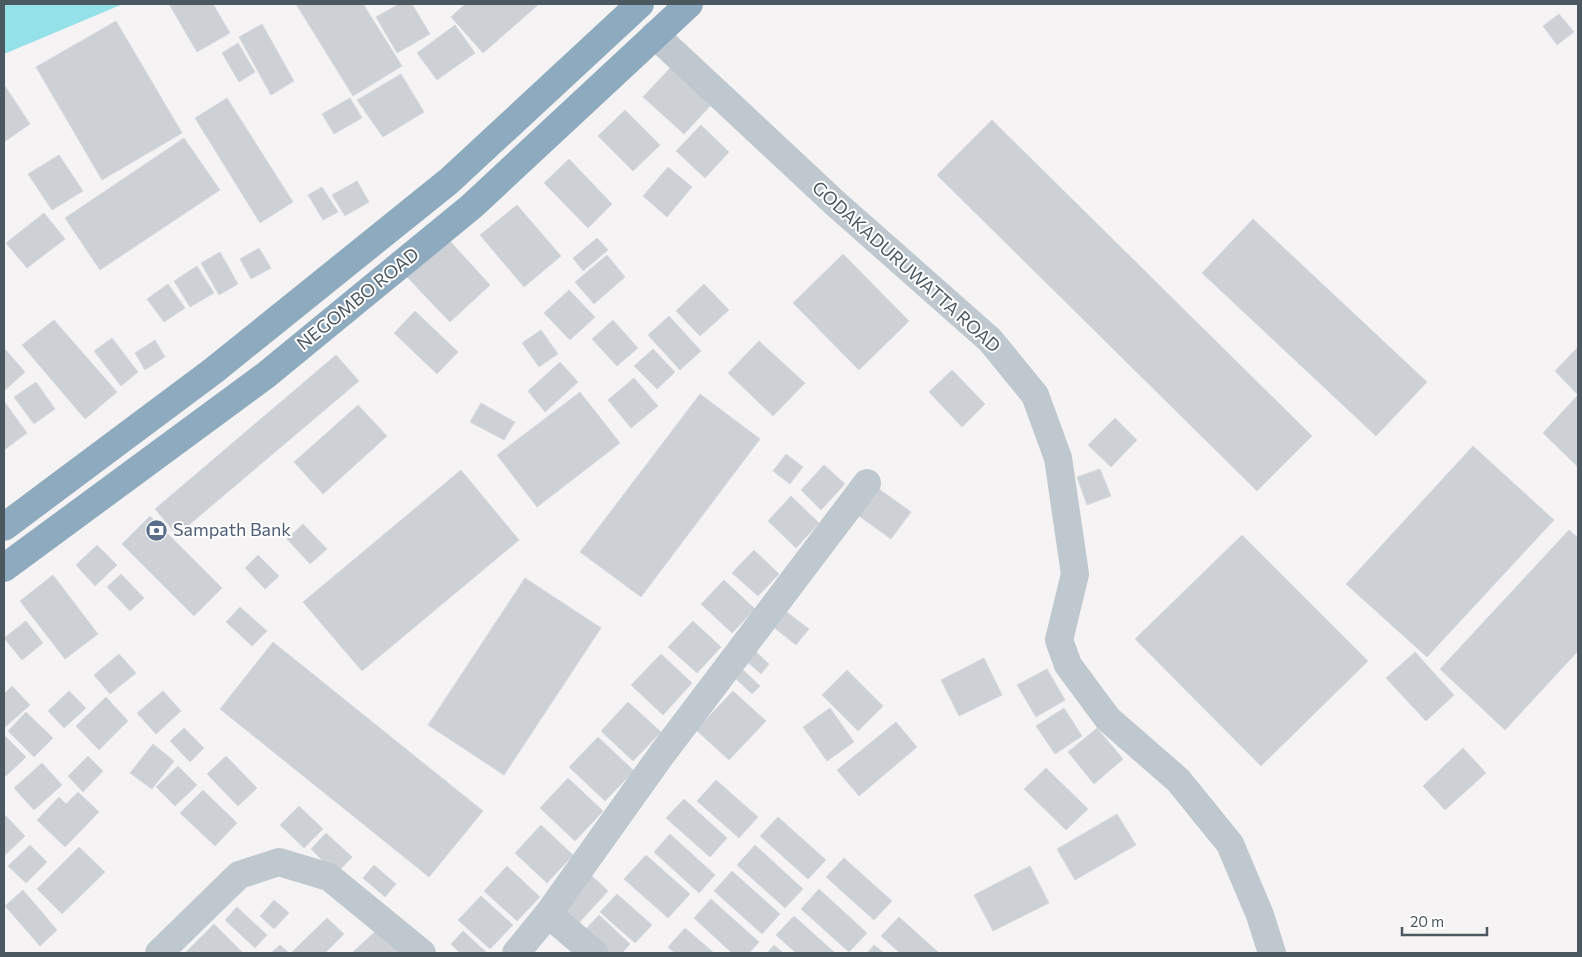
<svg xmlns="http://www.w3.org/2000/svg" width="1582" height="957" font-family="Commissioner,sans-serif">
  <rect width="100%" height="100%" fill="#f5f3f3"/>
  <path fill="#94e1e9" d="M4 4H123L4 54Z"/>
  <g fill="#cdd0d5" stroke="#d7dade">
    <path d="M169 4H213L230 33 197 52Z"/>
    <path d="M296 4H363L402 66 353 96Z"/>
    <path d="M399 4H412L430 34 397 53 376 17Z"/>
    <path d="M465 4H539L483 53 451 17Z"/>
    <path d="M1559 14 1574 32 1557 45 1543 26Z"/>
    <path d="M116 21 182 133 102 180 36 67Z"/>
    <path d="M262 24 294 81 271 95 239 37Z"/>
    <path d="M455 25 475 53 437 80 417 53Z"/>
    <path d="M238 43 255 72 239 82 222 53Z"/>
    <path d="M672 66 712 104 684 134 643 97Z"/>
    <path d="M401 74 424 112 383 137 357 100Z"/>
    <path d="M5 86 30 124 4 142V87Z"/>
    <path d="M227 98 293 202 260 223 195 118Z"/>
    <path d="M350 98 362 118 334 134 322 114Z"/>
    <path d="M625 110 660 145 633 171 598 136Z"/>
    <path d="M992 120 1312 436 1257 491 937 175Z"/>
    <path d="M701 125 729 152 705 178 676 151Z"/>
    <path d="M184 138 220 190 100 270 65 218Z"/>
    <path d="M59 155 83 191 52 210 28 174Z"/>
    <path d="M569 159 612 204 588 228 544 183Z"/>
    <path d="M668 167 692 187 667 217 643 196Z"/>
    <path d="M357 181 369 202 345 216 332 195Z"/>
    <path d="M322 187 338 212 323 220 308 195Z"/>
    <path d="M517 205 561 256 524 287 480 235Z"/>
    <path d="M44 213 65 239 27 268 6 243Z"/>
    <path d="M1253 219 1427 382 1376 436 1202 273Z"/>
    <path d="M597 238 608 250 583 271 573 258Z"/>
    <path d="M448 239 490 285 450 322 407 277Z"/>
    <path d="M259 248 271 268 251 279 240 259Z"/>
    <path d="M220 252 238 284 219 295 201 263Z"/>
    <path d="M843 254 909 321 859 370 793 303Z"/>
    <path d="M607 255 625 277 594 304 575 282Z"/>
    <path d="M197 266 214 293 190 307 174 281Z"/>
    <path d="M168 284 185 308 164 322 147 299Z"/>
    <path d="M704 284 729 310 700 336 676 311Z"/>
    <path d="M569 290 595 317 570 340 544 313Z"/>
    <path d="M415 311 458 352 437 374 394 333Z"/>
    <path d="M669 316 701 351 680 370 648 335Z"/>
    <path d="M54 320 117 392 85 419 22 345Z"/>
    <path d="M613 320 638 348 617 366 592 339Z"/>
    <path d="M541 330 558 354 539 367 522 343Z"/>
    <path d="M112 338 138 372 121 386 94 351Z"/>
    <path d="M155 340 165 357 145 370 135 353Z"/>
    <path d="M759 341 805 383 773 416 728 373Z"/>
    <path d="M1578 347V467L1543 433 1578 395 1555 371Z"/>
    <path d="M4 348 25 372 4 391Z"/>
    <path d="M653 349 675 372 657 389 634 366Z"/>
    <path d="M336 355 359 381 177 535 155 509Z"/>
    <path d="M560 362 578 382 545 412 528 391Z"/>
    <path d="M952 370 985 404 962 427 929 392Z"/>
    <path d="M634 378 658 406 631 428 608 400Z"/>
    <path d="M36 382 55 409 34 424 14 397Z"/>
    <path d="M580 392 620 443 537 507 497 455Z"/>
    <path d="M700 394 760 439 641 597 580 552Z"/>
    <path d="M4 401 27 433 4 450Z"/>
    <path d="M481 403 515 422 504 440 470 422Z"/>
    <path d="M358 405 387 436 323 494 294 462Z"/>
    <path d="M1115 418 1137 440 1111 467 1088 445Z"/>
    <path d="M1473 446 1554 520 1427 657 1346 584Z"/>
    <path d="M786 454 803 467 790 484 773 471Z"/>
    <path d="M824 465 845 484 821 510 801 490Z"/>
    <path d="M1100 469 1111 496 1087 505 1077 477Z"/>
    <path d="M461 470 519 540 362 671 303 602Z"/>
    <path d="M879 489 911 512 891 539 859 516Z"/>
    <path d="M791 496 819 523 796 548 768 521Z"/>
    <path d="M150 516 222 588 194 616 122 544Z"/>
    <path d="M303 524 327 549 310 564 287 539Z"/>
    <path d="M1569 530 1578 538V651L1505 730 1440 669Z"/>
    <path d="M1242 535 1368 661 1261 766 1135 639Z"/>
    <path d="M97 545 117 565 95 586 76 565Z"/>
    <path d="M754 550 779 574 758 596 732 573Z"/>
    <path d="M258 555 279 576 265 589 245 568Z"/>
    <path d="M121 574 144 598 130 611 107 587Z"/>
    <path d="M53 575 98 634 65 659 20 601Z"/>
    <path d="M525 578 601 628 504 775 428 725Z"/>
    <path d="M724 580 755 609 732 633 701 604Z"/>
    <path d="M240 607 267 631 252 646 226 622Z"/>
    <path d="M784 610 809 629 796 645 772 626Z"/>
    <path d="M26 621 43 643 22 660 4 638Z"/>
    <path d="M693 621 721 647 697 673 668 647Z"/>
    <path d="M273 642 483 811 429 877 220 709Z"/>
    <path d="M753 649 769 664 761 674 744 659Z"/>
    <path d="M1415 652 1454 695 1426 721 1386 678Z"/>
    <path d="M119 654 136 673 110 694 94 675Z"/>
    <path d="M661 654 692 683 663 715 631 685Z"/>
    <path d="M984 658 1002 695 959 716 941 680Z"/>
    <path d="M739 666 760 686 752 694 731 674Z"/>
    <path d="M1047 669 1065 700 1036 717 1017 685Z"/>
    <path d="M847 670 883 706 858 731 822 695Z"/>
    <path d="M12 686 30 705 4 728V694Z"/>
    <path d="M69 691 86 708 64 728 48 711Z"/>
    <path d="M163 691 181 711 156 734 137 713Z"/>
    <path d="M733 691 766 721 729 760 696 730Z"/>
    <path d="M106 697 128 721 99 750 76 726Z"/>
    <path d="M628 702 661 732 633 761 601 731Z"/>
    <path d="M830 708 854 742 827 761 803 727Z"/>
    <path d="M1064 708 1082 736 1055 754 1036 726Z"/>
    <path d="M26 712 53 738 34 757 8 731Z"/>
    <path d="M896 722 917 747 859 796 837 770Z"/>
    <path d="M184 728 204 748 190 762 170 741Z"/>
    <path d="M1097 728 1123 759 1094 784 1068 752Z"/>
    <path d="M4 735 26 757 6 776 4 774Z"/>
    <path d="M598 737 634 771 605 801 569 767Z"/>
    <path d="M153 744 174 761 152 789 130 773Z"/>
    <path d="M1463 748 1486 773 1445 810 1423 786Z"/>
    <path d="M88 756 103 771 83 792 68 776Z"/>
    <path d="M226 756 257 788 238 806 207 774Z"/>
    <path d="M42 763 62 785 34 810 14 788Z"/>
    <path d="M178 766 197 785 175 806 156 787Z"/>
    <path d="M1046 768 1088 809 1066 830 1024 789Z"/>
    <path d="M568 778 603 811 575 841 540 808Z"/>
    <path d="M716 780 758 817 739 838 697 801Z"/>
    <path d="M203 790 237 823 215 846 180 813Z"/>
    <path d="M78 792 99 812 65 847 37 820 59 797 66 804Z"/>
    <path d="M684 799 727 838 710 857 666 818Z"/>
    <path d="M299 806 323 829 304 848 280 825Z"/>
    <path d="M4 814 25 836 4 856Z"/>
    <path d="M1117 814 1136 845 1075 880 1057 849Z"/>
    <path d="M778 817 826 860 808 879 760 836Z"/>
    <path d="M541 825 573 855 547 883 515 853Z"/>
    <path d="M326 833 352 857 336 874 311 849Z"/>
    <path d="M670 834 715 875 699 893 654 852Z"/>
    <path d="M30 845 47 862 26 883 8 866Z"/>
    <path d="M755 845 803 889 785 908 737 865Z"/>
    <path d="M79 847 105 872 62 914 37 889Z"/>
    <path d="M646 855 690 894 668 918 624 879Z"/>
    <path d="M844 858 892 901 874 920 826 877Z"/>
    <path d="M374 865 396 884 385 897 363 878Z"/>
    <path d="M507 866 540 897 517 921 484 891Z"/>
    <path d="M1030 866 1049 903 993 931 974 895Z"/>
    <path d="M732 871 780 914 762 934 714 891Z"/>
    <path d="M591 875 608 891 577 925 560 910Z"/>
    <path d="M819 889 867 933 849 952 801 909Z"/>
    <path d="M23 890 57 930 40 946 5 906Z"/>
    <path d="M617 894 652 925 635 943 600 912Z"/>
    <path d="M481 896 513 925 490 949 458 920Z"/>
    <path d="M711 899 759 942 749 953H732L694 918Z"/>
    <path d="M274 900 289 913 274 929 260 916Z"/>
    <path d="M237 907 267 935 255 948 225 920Z"/>
    <path d="M599 915 630 944 622 953H606L583 932Z"/>
    <path d="M794 916 835 953H796L776 935Z"/>
    <path d="M899 917 939 953H900L881 936Z"/>
    <path d="M327 918 344 934 325 953H293L292 952Z"/>
    <path d="M214 924 243 953H185Z"/>
    <path d="M379 928 404 953H352Z"/>
    <path d="M685 928 714 953H675L668 947Z"/>
    <path d="M463 931 487 953H460L451 944Z"/>
    <path d="M280 945 289 953H271Z"/>
    <path d="M774 945 783 953H767Z"/>
    <path d="M874 945 884 953H867Z"/>
  </g>
  <g fill="none" stroke-linecap="round" stroke-linejoin="round">
    <g stroke="#bfc8ce" stroke-width="28">
      <path d="M655 35 836 204 990 340 1035 395 1058 458 1075 574 1059 640 1068 665 1108 719 1178 780 1230 844 1260 915 1272 953"/>
      <path d="M548 914 594 953"/>
      <path d="M159 953 239 875 279 862 329 877 422 953"/>
      <path d="M516 953 548 914 662 754 867 483"/>
    </g>
    <g stroke="#8daabe" stroke-width="28">
      <path d="M4 527 213 371 449 181 640 4"/>
      <path d="M4 568 266 375 472 206 689 4"/>
    </g>
  </g>
  <defs>
    <symbol id="bank-disc" viewBox="-11 -11 22 22"><circle r="9.5" fill="#5c6f8a" stroke="#fff"/><path d="M-6-4H6V4H-6ZM0-2.3a2.3 2.3 0 1 0 0 4.6a2.3 2.3 0 1 0 0-4.6Z" fill="#fff"/></symbol>
  </defs>
  <g fill-rule="evenodd">
    <use href="#bank-disc" x="144" y="518" width="25" height="25"/>
  </g>
  <g text-anchor="middle" stroke-width="4" stroke-linejoin="round" paint-order="stroke">
    <g font-size="18" fill="#4b5860" stroke="#fff">
      <text transform="translate(906 267) rotate(42)" y="6">GODAKADURUWATTA ROAD</text>
      <text transform="translate(358 299) rotate(-39)" y="6">NEGOMBO ROAD</text>
    </g>
    <g font-size="18" fill="#4e5e75" stroke="#fff" text-anchor="start">
      <text x="173" y="536">Sampath Bank</text>
    </g>
  </g>
  <rect width="1582" height="957" fill="none" stroke="#4b5860" stroke-width="10"/>
  <path d="M1402 927v8h85v-8" fill="none" stroke="#4b5860" stroke-width="2.5"/>
  <text x="1410" y="927" font-size="15" fill="#4b5860" stroke="#ffffff" stroke-width="4" paint-order="stroke">20 m</text>
</svg>
